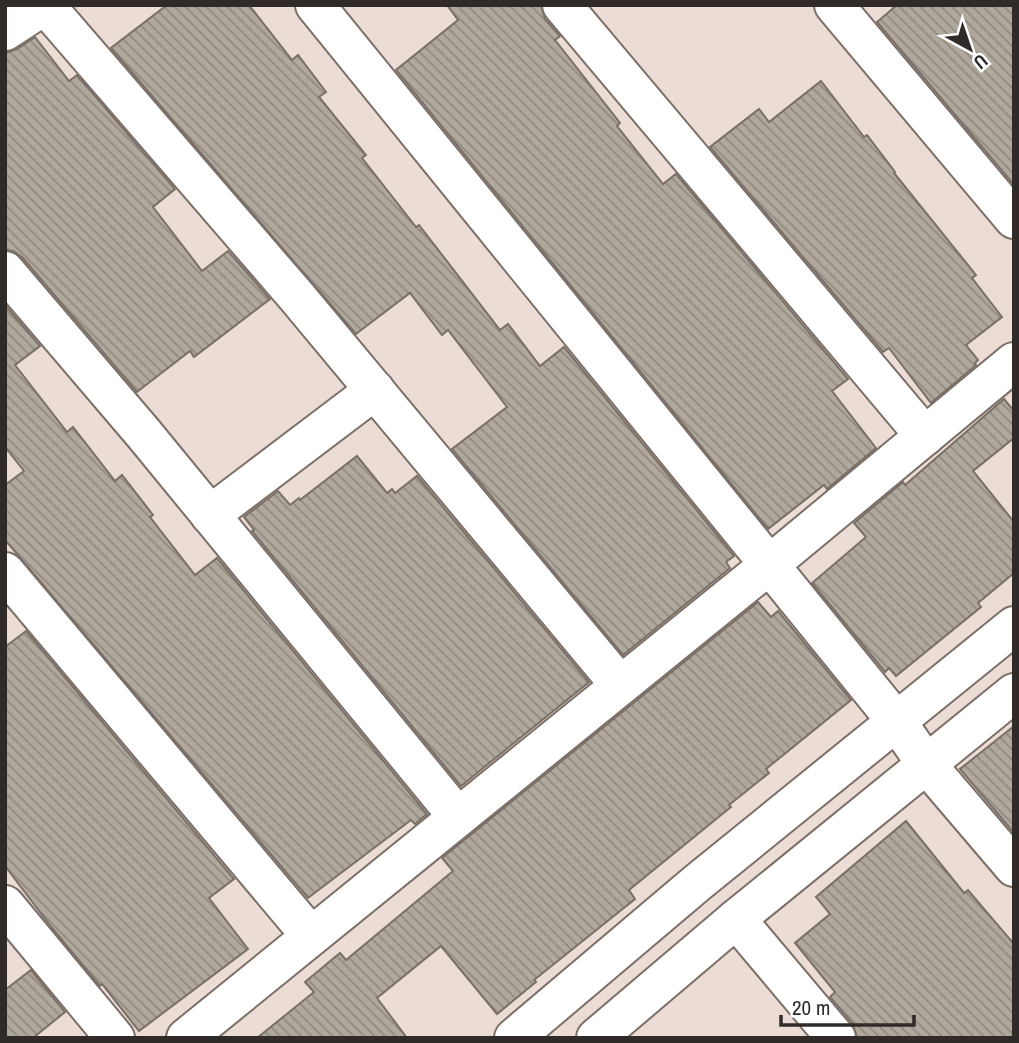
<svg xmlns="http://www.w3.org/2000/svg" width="1019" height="1043" font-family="'Archivo Narrow',sans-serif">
  <defs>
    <pattern id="building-back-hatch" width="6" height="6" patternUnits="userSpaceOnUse" patternTransform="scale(1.75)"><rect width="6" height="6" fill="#b1a89d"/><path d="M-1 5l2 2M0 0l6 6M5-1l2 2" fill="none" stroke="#908980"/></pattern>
  </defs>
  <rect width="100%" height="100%" fill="#ebddd5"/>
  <g fill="url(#building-back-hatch)" stroke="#787066" stroke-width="2">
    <path d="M167 5H249L292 60 298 55 326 92 319 97 366 155 362 158 416 227 419 225 500 330 508 324 540 366 564 347 734 556 726 562 730 568 623 655 452 449 507 407 448 330 442 335 410 293 356 334 111 48Z"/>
    <path d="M447 5H541L545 19 560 36 555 40 620 123 617 126 663 184 676 174 848 379 832 391 876 448 827 489 824 485 768 529 396 70 458 20Z"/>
    <path d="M897 5H1014V185L877 22Z"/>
    <path d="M35 37 69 81 77 75 175 189 153 207 202 271 228 251 270 299 194 357 190 351 137 392 22 257 13 251 5 250V53L17 49Z"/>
    <path d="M821 81 864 137 867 135 895 172 894 173 976 275 972 278 1002 317 966 345 978 360 975 363 976 365 931 403 889 348 883 352 710 147 759 109 769 122Z"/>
    <path d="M5 305 40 346 15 365 67 432 73 427 115 481 122 475 153 515 150 517 195 575 217 558 427 814 415 824 411 820 308 898 5 540V485L24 471 5 447Z"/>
    <path d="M1004 399 1014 411V438L973 471 1014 522V573L978 603 981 607 896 676 889 668 885 672 812 583 866 537 854 523 903 482 905 485Z"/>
    <path d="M357 456 387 493 392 489 395 493 417 476 589 682 461 786 252 531 254 530 244 517 278 491 290 505 299 498 300 500Z"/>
    <path d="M758 602 771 617 778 611 851 700 766 769 769 773 729 805 731 807 629 890 635 899 534 980 536 982 497 1014 441 946 377 998 407 1038H257L314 992 305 982 340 953 346 960 453 871 442 858Z"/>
    <path d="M26 631 234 879 209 898 248 949 139 1031 102 984 100 986 52 928 5 866V647Z"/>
    <path d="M1014 726V833L960 769Z"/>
    <path d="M906 821 964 893 968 890 1014 944V1038H857L853 1024 830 997 835 992 795 943 830 914 816 897Z"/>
    <path d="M31 970 65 1012 33 1038H5V990Z"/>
  </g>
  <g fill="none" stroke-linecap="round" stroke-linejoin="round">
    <defs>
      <g id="minor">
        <path d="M45 5 297 297 620 685"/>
        <path d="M315 5 897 722 927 765 1014 867"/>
        <path d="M562 5 925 436"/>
        <path d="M834 5 1014 219"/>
        <path d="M5 31 45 5"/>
        <path d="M5 271 144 434 458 817"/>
        <path d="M210 515 375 390"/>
        <path d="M5 572 311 936"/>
        <path d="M5 905 115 1038"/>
        <path d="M736 919 836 1038"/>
        <path d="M186 1038 769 565 1014 362"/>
        <path d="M514 1038 697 883 1014 626"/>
        <path d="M596 1038 736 919 1014 693"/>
      </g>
    </defs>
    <use href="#minor" stroke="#7b6f68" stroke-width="42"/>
    <use href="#minor" stroke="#fff" stroke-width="38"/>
  </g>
  <rect width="1019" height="1043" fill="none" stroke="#302b28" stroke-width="14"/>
  <g transform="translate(970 49) rotate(140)" stroke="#ffffff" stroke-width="5" paint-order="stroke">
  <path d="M0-5L12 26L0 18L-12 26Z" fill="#302b28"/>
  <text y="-10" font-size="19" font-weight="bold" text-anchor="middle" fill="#302b28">U</text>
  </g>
  <path d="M781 1015v10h133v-10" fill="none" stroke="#302b28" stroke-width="3.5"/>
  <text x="792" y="1015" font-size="21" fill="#302b28" stroke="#ffffff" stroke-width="5" paint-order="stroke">20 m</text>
</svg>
